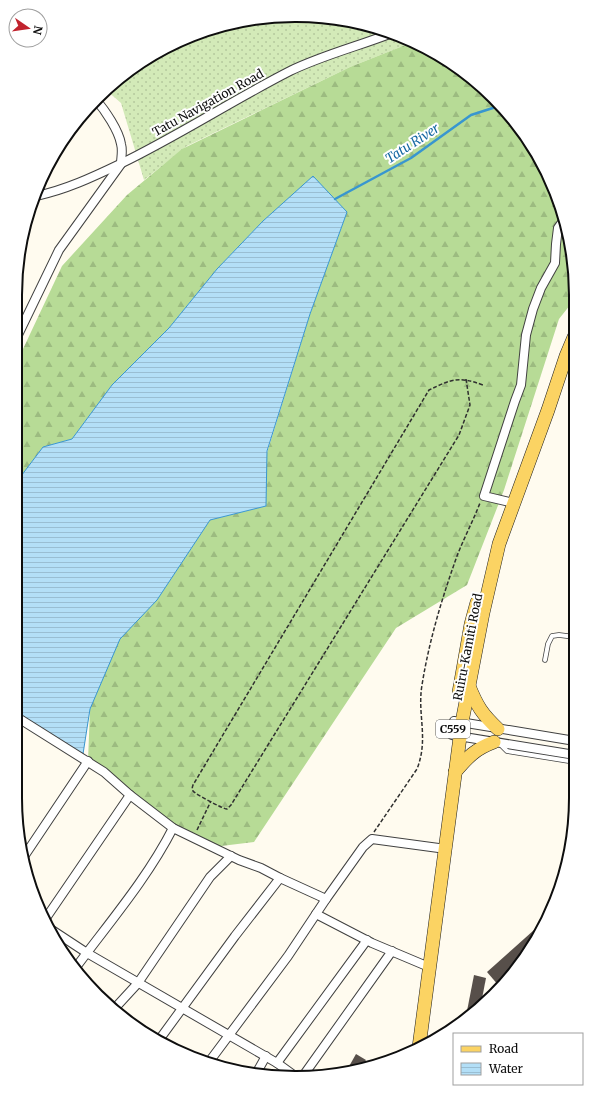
<svg xmlns="http://www.w3.org/2000/svg" width="591" height="1093" font-family="Merriweather,serif">
  <defs>
    <pattern id="grass-dots" width="8" height="8" patternUnits="userSpaceOnUse"><rect width="8" height="8" fill="#d3eab8"/><path d="M2 2h.1M6 6h.1" fill="none" stroke="#b4c89d" stroke-width="1.8" stroke-linecap="round"/></pattern>
    <pattern id="forest-firs" width="22" height="20" patternUnits="userSpaceOnUse"><rect width="22" height="20" fill="#b7db96"/><path d="M5 1l3.5 6h-7zM16 11l3.5 6h-7z" fill="#9cbb80"/></pattern>
    <pattern id="water-rules" width="6" height="5" patternUnits="userSpaceOnUse"><rect width="6" height="5" fill="#b3dff7"/><path d="M0 2.5h6" fill="none" stroke="#99bed3"/></pattern>
  </defs>
  <rect width="100%" height="100%" fill="#fffbef"/>
  <path fill="url(#grass-dots)" d="M277 16 332 17 385 30 413 42 350 67 187 146 144 180 121 103 106 90 125 73 171 44 223 25Z"/>
  <path fill="url(#forest-firs)" d="M413 42 436 52 481 85 529 139 555 188 574 259V300L559 319 504 490 467 585 396 628 254 842 213 847 140 803 88 761 90 709 119 639 157 600 210 520 266 506V456L310 314 347 212 313 177 263 221 217 269 169 328 112 385 72 439 43 447 15 484V366L62 266 127 195 182 149 350 67Z"/>
  <path fill="url(#water-rules)" stroke="#3896d0" d="M313 176 347 212 310 314 267 451 266 506 210 520 157 600 120 639 90 709 83 754 15 714V484L43 447 72 439 112 385 169 328 217 269 263 221Z"/>
  <g fill="none" stroke-linecap="round" stroke-linejoin="round">
    <path stroke="#3896d0" stroke-width="2.5" d="M335 199 411 158 471 115 499 106"/>
  </g>
  <g fill="#574f4a">
    <path d="M534 930 539 936V938L499 986 487 972Z"/>
    <path d="M474 975 486 978 480 1009 474 1012 467 1011Z"/>
    <path d="M356 1054 366 1060 362 1066 347 1070Z"/>
  </g>
  <g fill="none" stroke-linecap="round" stroke-linejoin="round">
    <defs>
      <g id="service">
        <path d="M545 660 548 644 552 636 559 635 575 637"/>
        <path d="M501 745 507 751 575 762"/>
      </g>
      <g id="minor">
        <path d="M36 196C65 190 93 177 120 164 178 136 233 100 290 71 323 55 359 46 392 33"/>
        <path d="M16 339 59 250 121 164C121 157 123 151 121 144 119 131 105 110 96 100"/>
        <path d="M514 503 484 496 515 401 521 385 526 335 533 309 541 288 555 263 556 244 558 228 563 221"/>
        <path d="M15 716 104 772 130 795 173 828 239 860 261 868 280 878 326 899"/>
        <path d="M454 721 575 741"/>
        <path d="M452 735 575 755"/>
        <path d="M25 855 88 761"/>
        <path d="M316 914 372 943 429 967"/>
        <path d="M46 918 130 795"/>
        <path d="M52 930 87 953 277 1063 295 1076"/>
        <path d="M74 970C108 924 147 879 173 828"/>
        <path d="M115 1008 138 983 210 877 231 856"/>
        <path d="M159 1040 235 936 280 878"/>
        <path d="M209 1062 288 956 326 899 363 847 372 839 446 849"/>
        <path d="M277 1063 367 940"/>
        <path d="M257 1072 266 1056"/>
        <path d="M303 1076 392 951"/>
      </g>
      <g id="primary">
        <path d="M469 686C477 706 482 714 498 729"/>
        <path d="M459 692 471 624 477 602"/>
        <path d="M455 772C468 757 475 749 494 742"/>
        <path d="M419 1047 462 722 483 613 499 544 548 410 566 356 574 337"/>
      </g>
    </defs>
    <use href="#service" stroke="#414141" stroke-width="5.5"/>
    <use href="#minor" stroke="#414141" stroke-width="10"/>
    <use href="#primary" stroke="#1f1f1f" stroke-width="14"/>
    <g stroke="#303030" stroke-width="1.5" stroke-dasharray="4 2" stroke-linecap="butt">
      <path d="M466 379 470 405 459 435 231 805 227 809C223 809 195 794 193 791 192 789 192 788 193 785L429 390C452 379 458 376 483 385"/>
      <path d="M197 830 211 801"/>
      <path d="M374 832 417 769C429 738 417 715 422 685 429 641 442 598 457 556 464 538 473 521 480 503"/>
    </g>
    <use href="#service" stroke="#fff" stroke-width="4"/>
    <use href="#minor" stroke="#fff" stroke-width="8"/>
    <use href="#primary" stroke="#fbd363" stroke-width="13"/>
  </g>
  <g text-anchor="middle" stroke-width="4" stroke-linejoin="round" paint-order="stroke">
    <rect fill="#fff" stroke="#565656" stroke-width="1" x="436" y="720" width="34" height="18" rx="3"/>
    <g font-size="11" font-weight="bold" fill="#0e0e0e">
      <text x="453" y="733">C559</text>
    </g>
    <g font-size="12" fill="#0e0e0e" stroke="#fff">
      <text transform="translate(208 103) rotate(-29)" y="4">Tatu Navigation Road</text>
      <text transform="translate(468 647) rotate(-79)" y="4">Ruiru-Kamiti Road</text>
    </g>
    <g font-size="13" font-style="italic" fill="#1467a2" stroke="#fff">
      <text transform="translate(412 143) rotate(-33)" y="5">Tatu River</text>
    </g>
  </g>
  <path d="M0 0H591V1093H0ZM295 22H296A273 273 0 0 1 569 295V798A273 273 0 0 1 296 1071H295A273 273 0 0 1 22 798V295A273 273 0 0 1 295 22Z" fill="#fff" fill-rule="evenodd"/>
  <path fill="none" stroke="#0e0e0e" stroke-width="2" d="M295 22H296A273 273 0 0 1 569 295V798A273 273 0 0 1 296 1071H295A273 273 0 0 1 22 798V295A273 273 0 0 1 295 22Z"/>
  <rect x="453" y="1033" width="130" height="52" fill="#ffffff" stroke="#9f9f9f"/>
  <rect x="461" y="1046" width="20" height="6" fill="#fbd363" stroke="#9f9f9f"/>
  <text x="489" y="1053" font-size="12" fill="#0e0e0e">Road</text>
  <rect x="461" y="1063" width="20" height="12" fill="url(#water-rules)" stroke="#9f9f9f"/>
  <text x="489" y="1073" font-size="12" fill="#0e0e0e">Water</text>
  <g transform="translate(28 28) rotate(103)"><circle r="19" fill="#ffffff" stroke="#9f9f9f"/>
  <path d="M0-3L7 15L0 10L-7 15Z" fill="#c1232e"/>
  <text y="-6" font-size="11" font-weight="bold" text-anchor="middle" fill="#0e0e0e">N</text>
  </g>
</svg>
